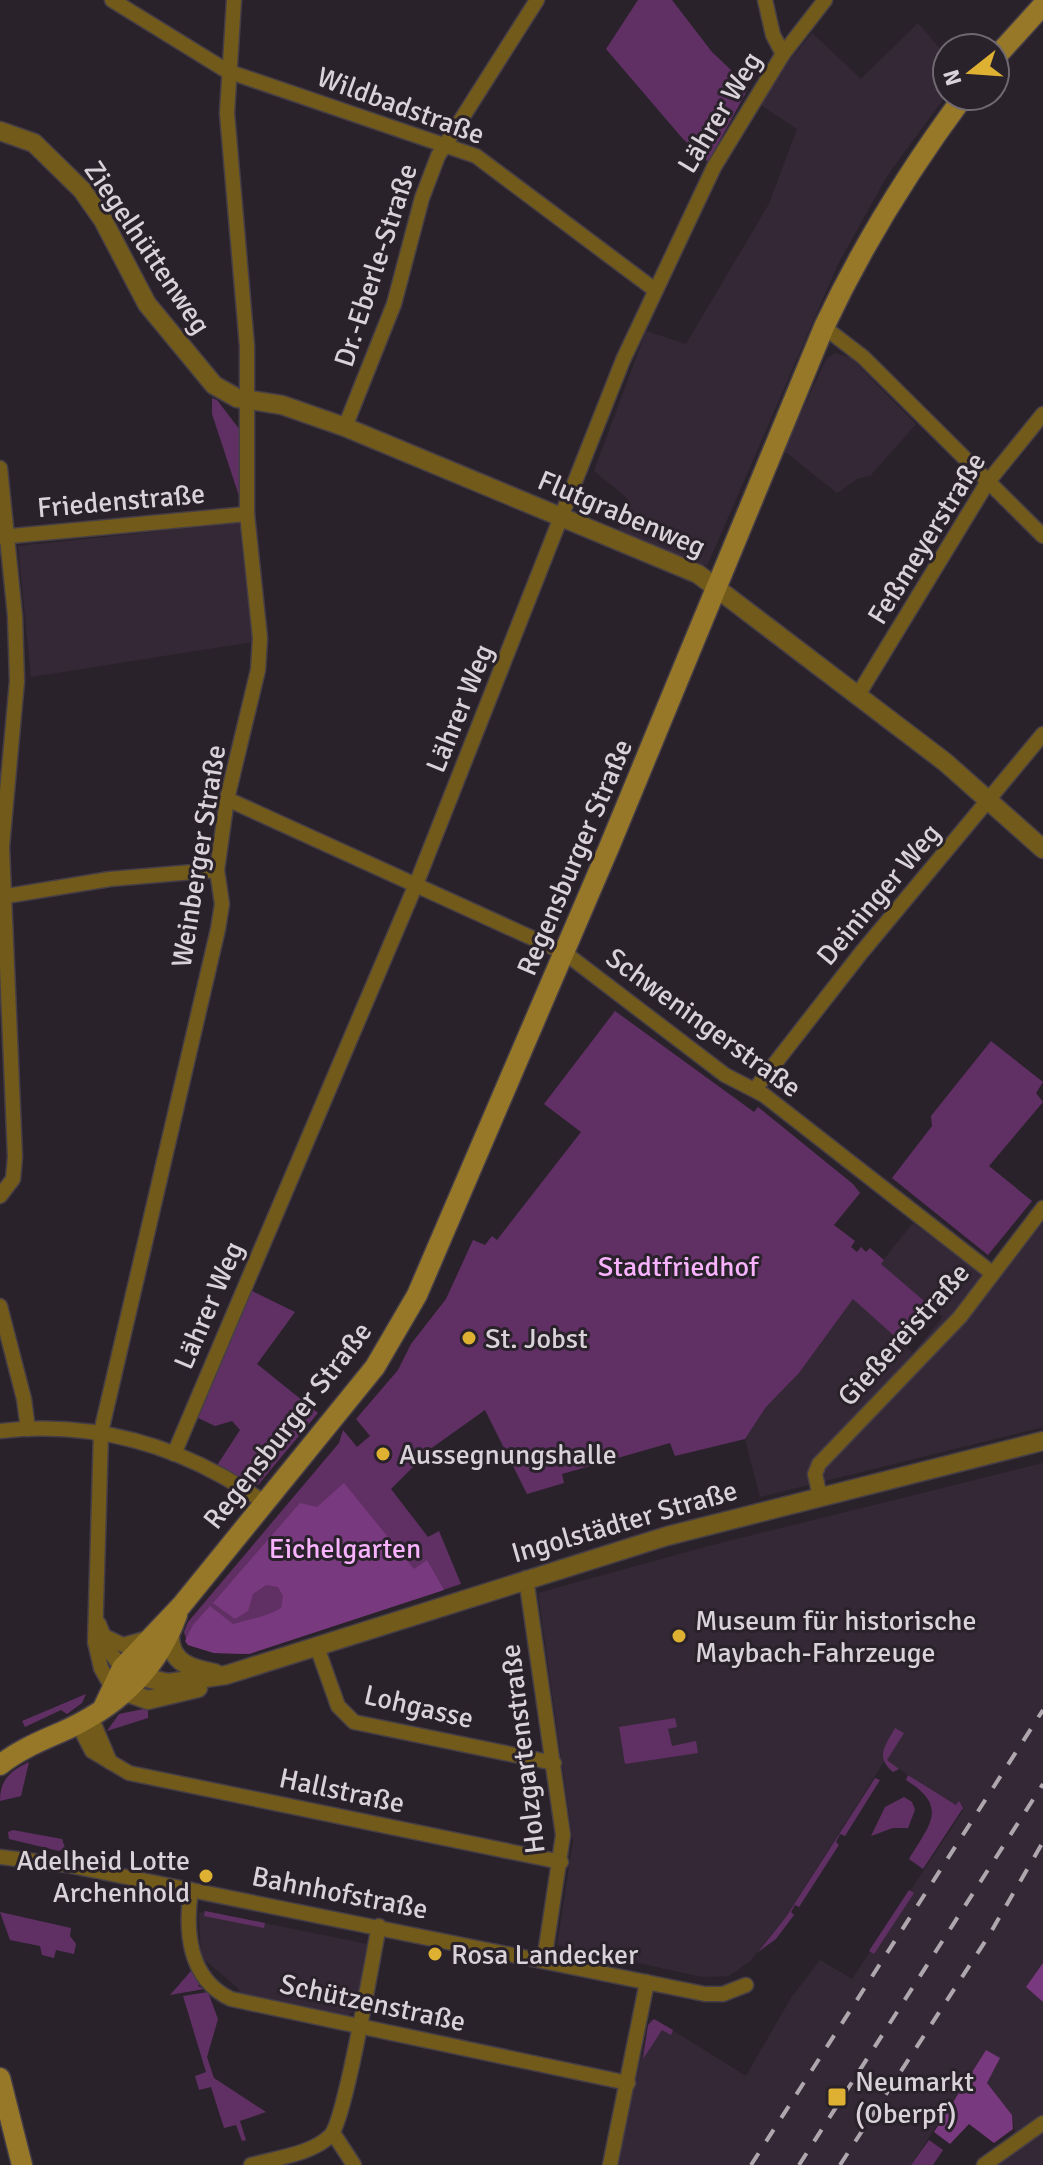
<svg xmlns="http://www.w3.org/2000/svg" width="1043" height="2165" font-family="Signika,sans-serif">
  <rect width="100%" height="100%" fill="#2a222b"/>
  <g fill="#352836">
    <path d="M918 23 947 57V94L887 176 838 264 707 566 618 532 628 499 594 471 646 331 686 344 769 204 797 129 761 105 789 61 812 33 861 79Z"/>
    <path d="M835 353 851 358 916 424 871 475 857 479 837 493 783 450 827 358Z"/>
    <path d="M239 523 252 642 31 677 18 546Z"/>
    <path d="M913 1223 994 1284 1043 1223V1427L760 1497 745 1439 766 1407 799 1373 854 1298 913 1353 943 1317 880 1264Z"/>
    <path d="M1043 1463V1963L1027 1987 1043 2002V2165H977L1015 2132 1012 2115 987 2083 986 2050 911 2165H616L650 2020H656L746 2076 791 1998 820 1960 852 1979 963 1811 959 1802 956 1805 885 1760 786 1917 750 1961 729 1976 702 1977 557 1945 573 1841 538 1593 705 1547Z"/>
    <path d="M205 1911 367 1944 355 2011 344 2017 238 1993 239 1989 201 1957 199 1913Z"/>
  </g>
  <g fill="#603064">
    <path d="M638 0H672L712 52 749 87 708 162 683 139 606 49Z"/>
    <path d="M212 398 217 400 240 430V499L212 414Z"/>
    <path d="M615 1011 754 1112 758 1107 853 1184 860 1193 834 1225 855 1241 851 1247 857 1252 861 1247 866 1252 870 1248 884 1260 881 1264 930 1306 900 1341 853 1299 799 1373 766 1407 745 1439 675 1456 670 1443 562 1474 564 1483 527 1494 485 1410 412 1462 414 1466 391 1489 428 1537 439 1531 461 1584 249 1654 214 1653 188 1645 184 1632 188 1622 339 1443 343 1430 357 1447 370 1436 356 1419 398 1370 411 1344 446 1299 473 1240 485 1245 492 1236 497 1240 581 1132 544 1104Z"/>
    <path d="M991 1041 1043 1082 1036 1093 1043 1102 989 1166 1032 1201 988 1255 892 1178 932 1126 931 1116Z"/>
    <path d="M252 1291 295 1312 257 1364 318 1413 258 1485 216 1467 240 1430 232 1421 215 1426 196 1417Z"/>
    <path d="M86 1694 82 1703 67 1714 61 1710 25 1727 22 1721Z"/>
    <path d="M148 1708V1718L107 1731 119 1714Z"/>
    <path d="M675 1718 677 1727 668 1729 672 1746 696 1741 698 1753 625 1764 619 1727Z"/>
    <path d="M895 1728 904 1733 887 1760 899 1769 893 1772C875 1757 885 1746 895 1728Z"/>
    <path d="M29 1762 21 1796 0 1801C0 1780 10 1771 29 1762Z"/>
    <path d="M908 1775 956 1805 959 1801 963 1808 923 1869 909 1859C930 1824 949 1807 906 1780Z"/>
    <path d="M875 1778 880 1780 845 1836 840 1834 836 1842 839 1845 799 1907 795 1905 791 1912 794 1915 776 1939 758 1952 786 1917Z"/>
    <path d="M904 1797 912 1802 915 1810 908 1828H893L871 1836 885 1807Z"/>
    <path d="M13 1830 62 1839 65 1848 59 1851 9 1839 8 1832Z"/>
    <path d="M909 1890 914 1893 874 1954 869 1951Z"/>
    <path d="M205 1911 265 1923 264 1928 204 1916Z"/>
    <path d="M0 1912 71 1928 70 1936 76 1944 74 1954 56 1950 54 1958 42 1955 40 1946 10 1940Z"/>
    <path d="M191 1971 200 1984 198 1986 204 1989 170 1995Z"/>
    <path d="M208 1992 218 2019 207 2057 214 2078 266 2112 240 2121 246 2140 242 2141 236 2125 224 2128 211 2087 199 2090 195 2076 206 2072 183 1996Z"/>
    <path d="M654 2019 673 2030 671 2035 662 2030 643 2059 648 2025Z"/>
    <path d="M929 2140 943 2150 933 2165H911Z"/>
  </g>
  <g fill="#79397e">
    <path d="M344 1483 414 1569 427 1560 444 1590 249 1654 214 1653 188 1645 185 1641 193 1625 210 1606 233 1624C249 1619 267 1617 281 1608L283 1596 278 1587 266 1585 253 1594 248 1611 235 1619 213 1603 300 1503 317 1507Z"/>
    <path d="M1043 1963V2002L1026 1987Z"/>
    <path d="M986 2050 1000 2058 987 2083 1012 2115 1013 2129 994 2143 969 2124 950 2144 934 2132Z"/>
  </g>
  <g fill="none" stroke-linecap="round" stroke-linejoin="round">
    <defs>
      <g id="minor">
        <path d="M112 0 227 71 476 156 655 290"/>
        <path d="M765 0 773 35 783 54"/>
        <path d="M824 327 863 357 1043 536"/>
        <path d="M345 427 394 304 422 198 438 156 537 0"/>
        <path d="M0 468 15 616 17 681 2 847 15 1157 13 1179 0 1196"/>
        <path d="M0 537 247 514"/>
        <path d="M858 695 987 483 1043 414"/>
        <path d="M227 799 565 953 725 1075 764 1095 992 1273"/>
        <path d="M0 897 110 879 217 870"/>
        <path d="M755 1089 861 953 1043 734"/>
        <path d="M0 1306 24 1399 28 1429"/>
        <path d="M0 1431C79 1422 153 1438 222 1476 237 1484 250 1494 265 1502"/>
        <path d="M174 1454 417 882 623 360 714 167 783 54 825 0"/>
        <path d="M820 1497 815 1474 819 1464 960 1317 1043 1208"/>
        <path d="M526 1578 563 1835 544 1961"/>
        <path d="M99 1624 110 1652 122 1668"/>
        <path d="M104 1636 123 1645 148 1638"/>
        <path d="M317 1647 338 1706 354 1722 554 1763"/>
        <path d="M111 1686 101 1668 95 1642 101 1432 218 929 222 904 217 870 227 799 258 670 260 638 247 514V346L227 113 234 0"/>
        <path d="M91 1717 110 1762"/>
        <path d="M78 1724 92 1751 129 1773 561 1862"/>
        <path d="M0 1857 67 1865 705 1994H723L746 1985"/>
        <path d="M191 1890C185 1930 188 1979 231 1999L628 2083"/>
        <path d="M333 2133 354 2165"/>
        <path d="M251 2165C275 2158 313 2154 331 2135 346 2117 372 1960 379 1926"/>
        <path d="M610 2165 647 1982"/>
        <path d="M984 2165 1043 2123"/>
      </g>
      <g id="tertiary">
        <path d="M0 131 34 143 82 190 103 220 147 304 214 385 237 398 282 405 345 427 698 574 945 762 1043 849"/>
        <path d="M170 1636C170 1663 192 1669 215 1673"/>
        <path d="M130 1674 168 1683 226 1675 667 1536 1043 1441"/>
        <path d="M112 1687 148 1700 198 1688"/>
      </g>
      <g id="secondary">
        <path d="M995 58 1043 5"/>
        <path d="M103 1708 122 1668 181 1606 375 1367 417 1295 610 845 824 327C863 244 909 170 964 96"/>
        <path d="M0 1765C21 1748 46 1739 70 1728 120 1704 158 1668 177 1615"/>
        <path d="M0 2078 22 2165"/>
      </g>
    </defs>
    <use href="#minor" stroke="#463e47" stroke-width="17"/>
    <use href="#tertiary" stroke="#463e47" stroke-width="21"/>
    <use href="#secondary" stroke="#463e47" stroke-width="23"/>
    <use href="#minor" stroke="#715a1a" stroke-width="14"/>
    <use href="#tertiary" stroke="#715a1a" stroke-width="18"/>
    <use href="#secondary" stroke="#967828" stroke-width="20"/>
    <g stroke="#aea8ae" stroke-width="4" stroke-dasharray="14 14" stroke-linecap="butt">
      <path d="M751 2165 1043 1710"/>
      <path d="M799 2165 1043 1784"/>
      <path d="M840 2165 988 1937 1043 1842"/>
    </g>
  </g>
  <g fill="#deb133" stroke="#2a222b" stroke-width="3">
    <circle cx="469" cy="1338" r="8"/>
    <circle cx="383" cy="1454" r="8"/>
    <circle cx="679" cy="1636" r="8"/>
    <circle cx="206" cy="1876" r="8"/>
    <circle cx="435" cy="1954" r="8"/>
    <rect x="827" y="2087" width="20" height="20" rx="4"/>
  </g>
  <g text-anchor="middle" stroke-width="6" stroke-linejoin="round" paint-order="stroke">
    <g font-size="28" fill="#d9d3d9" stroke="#2a222b">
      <text transform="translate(401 105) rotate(20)" y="10">Wildbadstraße</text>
      <text transform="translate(719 112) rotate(-59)" y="10">Lährer Weg</text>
      <text transform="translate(148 247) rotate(56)" y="10">Ziegelhüttenweg</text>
      <text transform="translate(375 265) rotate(-72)" y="10">Dr.-Eberle-Straße</text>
      <text transform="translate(121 500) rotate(-5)" y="10">Friedenstraße</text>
      <text transform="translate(622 513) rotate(23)" y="10">Flutgrabenweg</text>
      <text transform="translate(926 538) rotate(-58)" y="10">Feßmeyerstraße</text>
      <text transform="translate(459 708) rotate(-68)" y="10">Lährer Weg</text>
      <text transform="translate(198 856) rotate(-81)" y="10">Weinberger Straße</text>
      <text transform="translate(574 857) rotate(-67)" y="10">Regensburger Straße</text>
      <text transform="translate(878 894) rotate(-50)" y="10">Deininger Weg</text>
      <text transform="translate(704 1022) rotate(36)" y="10">Schweningerstraße</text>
      <text transform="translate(208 1305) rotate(-67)" y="10">Lährer Weg</text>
      <text transform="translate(903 1334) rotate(-48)" y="10">Gießereistraße</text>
      <text transform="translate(287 1425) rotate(-52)" y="10">Regensburger Straße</text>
      <text transform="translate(624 1521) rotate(-16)" y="10">Ingolstädter Straße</text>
      <text transform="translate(419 1706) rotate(13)" y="10">Lohgasse</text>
      <text transform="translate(522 1749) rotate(-97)" y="10">Holzgartenstraße</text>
      <text transform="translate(342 1790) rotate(12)" y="10">Hallstraße</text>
      <text transform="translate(340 1892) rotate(11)" y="10">Bahnhofstraße</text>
      <text transform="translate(373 2002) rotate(12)" y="10">Schützenstraße</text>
    </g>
    <g font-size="28" fill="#f9b2fe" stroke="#2a222b">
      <text x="678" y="1276">Stadtfriedhof</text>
      <text x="345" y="1558">Eichelgarten</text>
    </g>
    <g font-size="28" fill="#d9d3d9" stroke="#2a222b" text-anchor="start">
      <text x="485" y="1348">St. Jobst</text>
      <text x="399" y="1464">Aussegnungshalle</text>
      <text x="695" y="1630">Museum für historische<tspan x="695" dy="32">Maybach-Fahrzeuge</tspan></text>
      <text x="190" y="1870" text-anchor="end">Adelheid Lotte<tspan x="190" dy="32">Archenhold</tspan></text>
      <text x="451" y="1964">Rosa Landecker</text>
      <text x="855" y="2091">Neumarkt<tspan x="855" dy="32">(Oberpf)</tspan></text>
    </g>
  </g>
  <g transform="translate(971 72) rotate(253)"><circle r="38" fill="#2a222b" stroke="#706971" stroke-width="2"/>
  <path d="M0-6L14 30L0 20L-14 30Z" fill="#deb133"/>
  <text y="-12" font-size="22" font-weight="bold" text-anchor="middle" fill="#d9d3d9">N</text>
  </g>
</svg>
